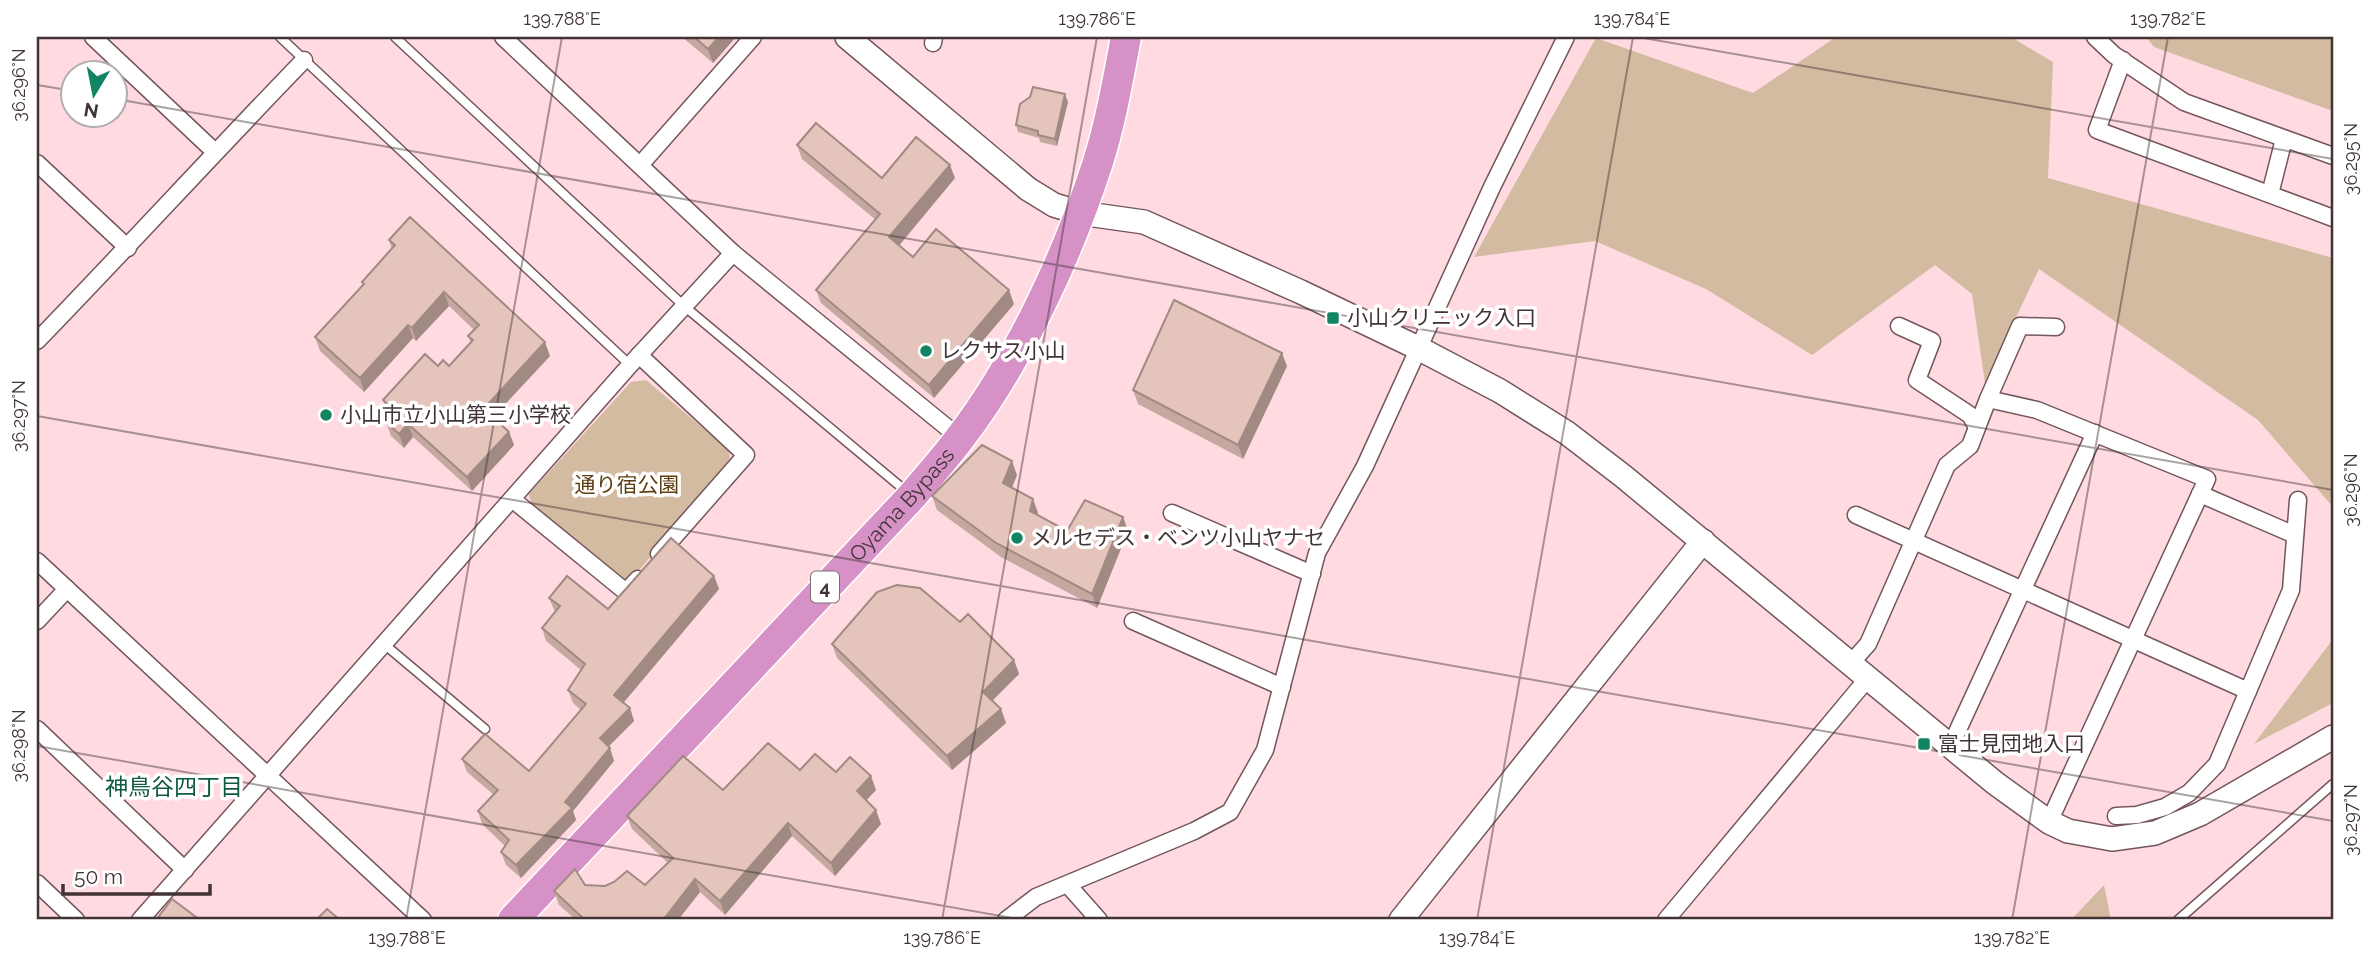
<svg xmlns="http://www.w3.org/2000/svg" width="2370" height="957" font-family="Raleway,'Noto Sans JP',sans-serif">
  <rect width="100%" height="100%" fill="#ffdbe1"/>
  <g fill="#d2bba0">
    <path d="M1836 37H2011L2053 62 2048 178 2333 258V507L2258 420 2039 269 1985 383 1972 294 1935 265 1812 355 1706 289 1595 241 1474 257 1596 38 1753 93Z"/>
    <path d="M2146 37H2333V111L2154 47Z"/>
    <path d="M646 380 729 450 730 461 631 580 619 583 533 511 529 494 631 382Z"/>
    <path d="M2333 639V703L2254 744Z"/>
    <path d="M2104 885 2111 920H2071Z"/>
  </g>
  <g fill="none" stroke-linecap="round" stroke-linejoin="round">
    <defs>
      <g id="lane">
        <path d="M280 37 630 365"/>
        <path d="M395 37 684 306 907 492"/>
        <path d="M384 644 485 729"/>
        <path d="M2178 920 2333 784"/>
      </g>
      <g id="street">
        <path d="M93 37 215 152"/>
        <path d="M503 37 733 253 960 438"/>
        <path d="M2095 37 2114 55 2184 102 2333 156"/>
        <path d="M933 43 934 37"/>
        <path d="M2123 60 2097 130 2333 218"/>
        <path d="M37 163 128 248"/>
        <path d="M641 164 753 37"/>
        <path d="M2270 194 2284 139"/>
        <path d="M1899 326 1932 341 1917 380 1970 415 1977 427"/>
        <path d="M37 341C127 248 214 153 304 60"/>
        <path d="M639 355 746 455 659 554"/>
        <path d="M1988 399 2020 326 2056 327"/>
        <path d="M2200 494 2295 535"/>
        <path d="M512 499 626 592 638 579"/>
        <path d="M1172 513 1312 574"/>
        <path d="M1856 515 2248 691"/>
        <path d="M37 561 423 920"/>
        <path d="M37 621 67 589"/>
        <path d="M1133 621 1282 687"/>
        <path d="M1851 663 1868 644 1947 465 1970 446 1988 399 2037 410 2207 479 2049 822"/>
        <path d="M37 729 185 870"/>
        <path d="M1951 745 2095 433"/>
        <path d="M2116 816 2137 815 2165 807 2189 793 2217 764 2291 590 2298 500"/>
        <path d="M37 883 76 920"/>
        <path d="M1068 885 1099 920"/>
        <path d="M140 920 630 365 733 253"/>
        <path d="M1006 920 1036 897 1194 831 1230 812 1265 750 1317 553 1365 466 1492 187 1566 37"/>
        <path d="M1666 920 1868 678"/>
      </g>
      <g id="secondary">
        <path d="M847 37 1028 189 1054 205 1080 213 1144 222 1301 292 1418 348 1500 391 1567 433 1623 476 1995 783 2049 822 2068 831 2112 839 2155 833 2200 814 2333 737"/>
        <path d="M1401 920 1703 541"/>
      </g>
      <g id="highway">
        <path id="s1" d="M513 920 912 496C928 477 945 458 960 438 1019 361 1068 255 1098 162 1111 121 1118 79 1126 37"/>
      </g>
    </defs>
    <use href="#lane" stroke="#74575c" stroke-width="11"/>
    <use href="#street" stroke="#74575c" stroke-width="19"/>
    <use href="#secondary" stroke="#74575c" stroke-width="26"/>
    <use href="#highway" stroke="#fff" stroke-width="33"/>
    <use href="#lane" stroke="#fff" stroke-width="8"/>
    <use href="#street" stroke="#fff" stroke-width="16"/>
    <use href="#secondary" stroke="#fff" stroke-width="23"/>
    <use href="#highway" stroke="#d692c6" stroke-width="30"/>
  </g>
  <g fill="#c5a9a1">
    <path d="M682 37H736L713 63Z"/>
    <path d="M1068 102 1057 146 1040 142 1039 138 1018 132 1016 125Z"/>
    <path d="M797 145 882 178H955L899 246 913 257 1014 304 934 398 821 303 816 290 876 220 802 159Z"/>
    <path d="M389 240 550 356 495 415 496 417 494 419 509 432 514 445 472 491 413 437 404 448 391 436 386 422 391 417 387 413 383 400 438 366H449L471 343 468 336 474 330 449 306 416 341 413 338 364 392 320 351 315 337 363 285 362 282 392 249Z"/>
    <path d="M1287 366 1243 459 1138 404 1133 390Z"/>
    <path d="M1017 475 1012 488 1033 499 1038 513 1037 514 1067 531 1123 517 1128 531 1097 608 1001 557 937 510 932 496Z"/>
    <path d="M714 576 719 589 623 703 630 708 634 721 608 747 614 761 573 811 576 820 521 878 506 865 501 852 505 846 482 824 478 811 494 795 467 772 462 759 529 771 581 710 573 703 568 690 581 670 546 641 542 628 555 612 549 598 608 609Z"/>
    <path d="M960 622 1014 660 1019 674 992 701 1001 709 1006 723 952 770 837 658 832 644Z"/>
    <path d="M800 770 876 790 866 800 881 824 835 876 792 836 725 915 700 892 678 920H576L559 905 554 891 585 885 605 886 645 885 668 863 632 829 627 816Z"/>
  </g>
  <g fill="#a08a83">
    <path d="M719 37H736L713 63 708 49Z"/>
    <path d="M1065 94 1068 102 1057 146 1055 139Z"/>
    <path d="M950 165 955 178 894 251 889 237Z"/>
    <path d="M1009 290 1014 304 934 398 929 385Z"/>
    <path d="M444 292 449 306 416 341 412 328Z"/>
    <path d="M408 325 413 338 364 392 360 378Z"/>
    <path d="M545 342 550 356 495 415 496 417 490 424 485 410 489 403Z"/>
    <path d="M1282 353 1287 366 1243 459 1238 445Z"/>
    <path d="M408 424 413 437 404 448 399 434Z"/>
    <path d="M509 432 514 445 472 491 467 477Z"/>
    <path d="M1012 461 1017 475 1008 497 1003 483Z"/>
    <path d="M1033 499 1038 513 1035 524 1030 511Z"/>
    <path d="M1123 517 1128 531 1097 608 1092 594Z"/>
    <path d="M714 576 719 589 619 708 614 695Z"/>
    <path d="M1014 660 1019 674 988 705 983 692Z"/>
    <path d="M630 708 634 721 604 751 600 738Z"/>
    <path d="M1001 709 1006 723 952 770 947 756Z"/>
    <path d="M610 748 614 761 573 811 576 820 521 878 516 865 565 802Z"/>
    <path d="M871 776 876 790 862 805 857 791Z"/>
    <path d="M876 810 881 824 835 876 831 863Z"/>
    <path d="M788 823 792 836 725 915 720 901Z"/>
    <path d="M695 879 700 892 678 920H663Z"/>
  </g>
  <g fill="#e5c5bb" stroke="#a08a83" stroke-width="2">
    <path d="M694 37H719L708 49Z"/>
    <path d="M1033 87 1065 94 1055 139 1038 135V131L1016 125 1020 104 1030 97Z"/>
    <path d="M816 123 882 178 916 137 950 165 889 237 913 257 936 229 1009 290 929 385 816 290 880 214 797 145Z"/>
    <path d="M410 217 545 342 489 403 491 404 485 410 509 432 467 477 408 424 399 434 386 422 396 412 383 400 425 354 438 366 443 360 449 366 473 340 468 336 479 325 444 292 412 328 408 325 360 378 315 337 364 284 362 282 395 245 389 240Z"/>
    <path d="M1174 300 1282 353 1238 445 1133 390Z"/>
    <path d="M982 445 1012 461 1003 483 1033 499 1030 511 1067 531 1085 500 1123 517 1092 594 996 543 932 496Z"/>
    <path d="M671 538 714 576 614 695 630 708 600 738 610 748 565 802 572 808 516 865 501 852 509 840 478 811 498 790 462 759 485 734 529 771 586 704 568 690 585 664 542 628 560 606 549 598 567 576 608 609Z"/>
    <path d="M897 585 920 588 960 622 968 614 1014 660 983 692 1001 709 947 756 832 644 877 592Z"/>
    <path d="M768 743 800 770 815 754 836 772 850 757 871 776 857 791 876 810 831 863 788 823 720 901 695 879 663 920H585L554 891 575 869 585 885 605 886 614 882 627 871 645 885 673 858 627 816 683 756 723 790Z"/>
    <path d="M172 899 200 920H156Z"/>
    <path d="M327 909 340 920H316Z"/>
  </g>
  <path fill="none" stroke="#413336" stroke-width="2" stroke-opacity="0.45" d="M1638 37 2333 159M37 85 74 91M116 99 2333 490M37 416 2333 821M37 746 1024 920M406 920 562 37M942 920 1097 37M1477 920 1633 37M2012 920 2168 37"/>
  <g fill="#138463" stroke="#fff" stroke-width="2.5">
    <rect x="1326" y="311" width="14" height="14" rx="3.5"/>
    <circle cx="926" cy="351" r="7"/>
    <circle cx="326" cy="415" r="7"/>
    <circle cx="1017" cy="538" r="7"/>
    <rect x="1917" y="737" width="14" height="14" rx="3.5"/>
  </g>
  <g text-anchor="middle" stroke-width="7" stroke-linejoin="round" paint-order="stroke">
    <rect fill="#fff" stroke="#7a7072" stroke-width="2" x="811" y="571.5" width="28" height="31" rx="5"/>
    <g font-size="19" font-weight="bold" fill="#413336">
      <text x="825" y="594">4</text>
    </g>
    <g font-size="21" fill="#413336" stroke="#fff" text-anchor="start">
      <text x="1347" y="325">小山クリニック入口</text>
      <text x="940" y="358">レクサス小山</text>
      <text x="340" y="422">小山市立小山第三小学校</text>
      <text x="1031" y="545">メルセデス・ベンツ小山ヤナセ</text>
      <text x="1938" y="751">富士見団地入口</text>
    </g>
    <g font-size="21" fill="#5d3e12" stroke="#fff">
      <text x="627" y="492">通り宿公園</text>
    </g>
    <g font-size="21" fill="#413336" stroke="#fff">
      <text dy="7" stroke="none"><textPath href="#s1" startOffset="569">Oyama Bypass</textPath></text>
    </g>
    <g font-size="23" fill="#105a43" stroke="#fff">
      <text x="174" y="795">神鳥谷四丁目</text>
    </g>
  </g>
  <rect width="2370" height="957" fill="none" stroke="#ffffff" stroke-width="77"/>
  <g transform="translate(94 94) rotate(190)"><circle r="33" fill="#ffffff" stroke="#b3adaf" stroke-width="2"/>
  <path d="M0-5L12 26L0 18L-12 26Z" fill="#138463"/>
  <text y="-10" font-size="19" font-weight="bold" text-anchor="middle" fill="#413336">N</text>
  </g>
  <path d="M63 884v10h147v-10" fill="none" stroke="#413336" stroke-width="3.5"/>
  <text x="74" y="884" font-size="21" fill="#413336" stroke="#ffffff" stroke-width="5" paint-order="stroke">50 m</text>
  <rect x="38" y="38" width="2294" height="880" fill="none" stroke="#413336" stroke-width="2.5"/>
  <g font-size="18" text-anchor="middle" fill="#413336">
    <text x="562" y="25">139.788°E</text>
    <text x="1097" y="25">139.786°E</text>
    <text x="1632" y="25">139.784°E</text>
    <text x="2168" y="25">139.782°E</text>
    <text transform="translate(19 85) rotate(-90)" y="6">36.296°N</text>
    <text transform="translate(2351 159) rotate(-90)" y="6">36.295°N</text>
    <text transform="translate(19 416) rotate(-90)" y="6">36.297°N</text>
    <text transform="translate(2351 490) rotate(-90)" y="6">36.296°N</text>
    <text transform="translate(19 746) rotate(-90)" y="6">36.298°N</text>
    <text transform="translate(2351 820) rotate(-90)" y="6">36.297°N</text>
    <text x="407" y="944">139.788°E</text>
    <text x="942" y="944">139.786°E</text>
    <text x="1477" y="944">139.784°E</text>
    <text x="2012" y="944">139.782°E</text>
  </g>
</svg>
